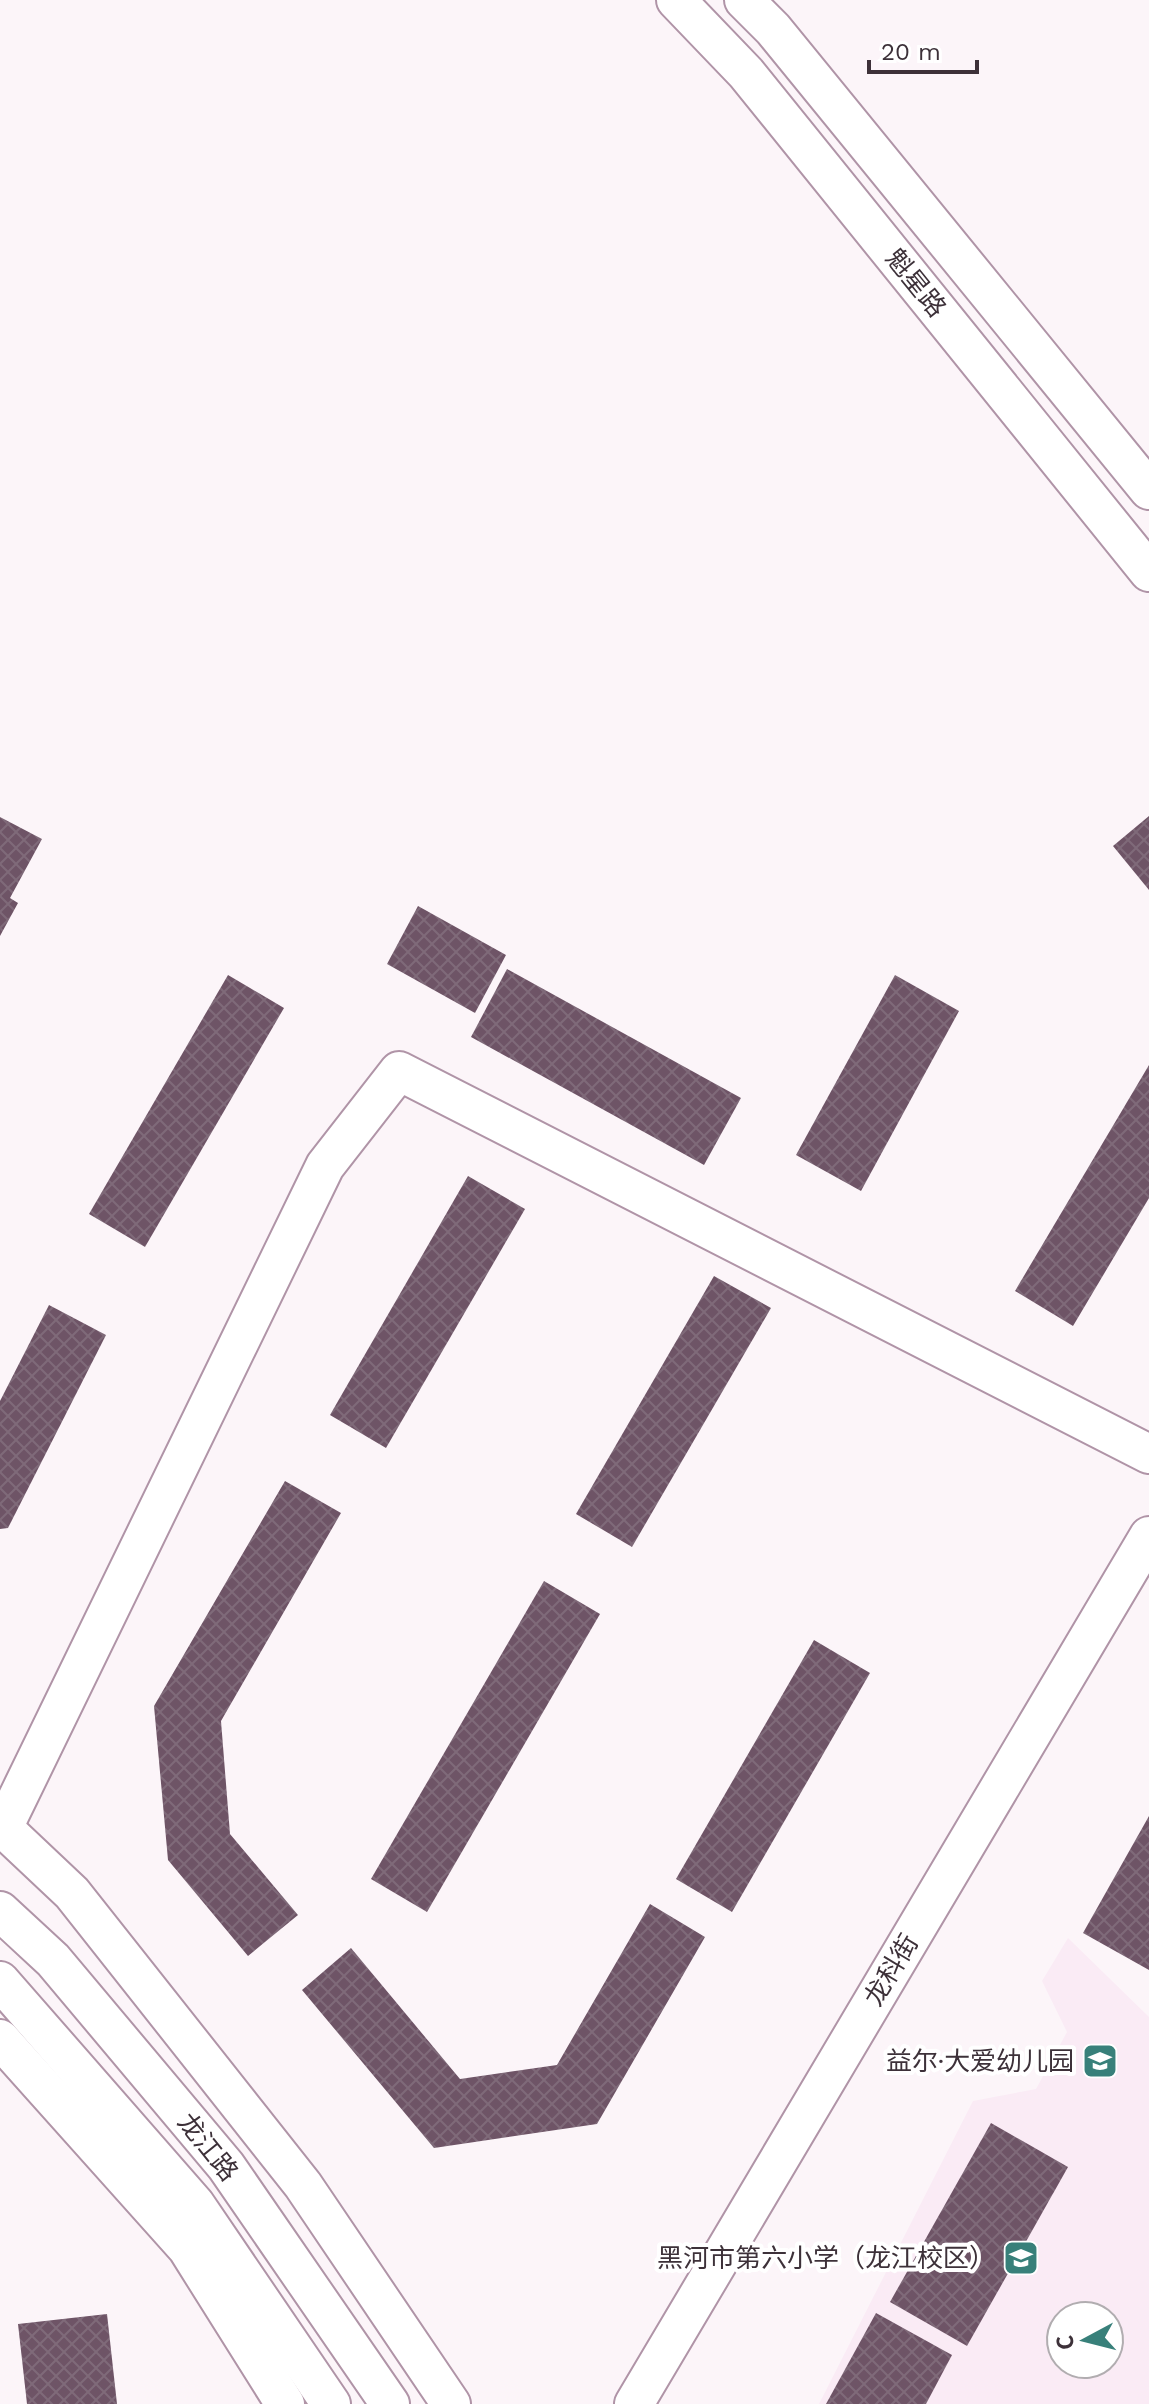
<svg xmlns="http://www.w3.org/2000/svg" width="1149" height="2404" font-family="'Work Sans','Noto Sans SC',sans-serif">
  <defs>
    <pattern id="building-cross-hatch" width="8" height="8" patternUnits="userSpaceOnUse" patternTransform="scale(2)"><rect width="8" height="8" fill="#6e5466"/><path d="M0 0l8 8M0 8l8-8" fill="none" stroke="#7f6a79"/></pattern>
  </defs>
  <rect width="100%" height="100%" fill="#fcf5f9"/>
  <path fill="#faebf5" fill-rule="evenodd" d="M1068 1938 1149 2017V2404H819L973 2101 1036 2089 1067 2032 1042 1981ZM1061 2316H1109V2364H1061Z"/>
  <g fill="url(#building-cross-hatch)">
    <path d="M1149 816V890L1113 846Z"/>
    <path d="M0 817 42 839 10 898 18 903 0 936Z"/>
    <path d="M418 906 506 955 475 1013 387 964Z"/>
    <path d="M507 969 741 1098 704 1165 471 1037Z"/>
    <path d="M228 975 284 1008 145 1247 89 1214Z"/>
    <path d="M895 975 959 1011 861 1191 796 1155Z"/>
    <path d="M1149 1065V1198L1073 1326 1015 1291Z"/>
    <path d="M468 1176 525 1209 386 1448 330 1415Z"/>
    <path d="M714 1276 771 1308 632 1547 576 1514Z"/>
    <path d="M49 1305 106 1335 8 1528 0 1529V1401Z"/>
    <path d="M285 1481 341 1513 221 1721 230 1834 298 1915 248 1956 168 1860 154 1706Z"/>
    <path d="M544 1581 600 1614 427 1912 371 1879Z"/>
    <path d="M814 1640 870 1673 732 1912 676 1879Z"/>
    <path d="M1149 1816V1970L1083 1933Z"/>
    <path d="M650 1904 705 1937 597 2124 434 2148 302 1990 351 1948 460 2079 557 2065Z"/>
    <path d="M991 2123 1068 2167 967 2346 890 2302Z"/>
    <path d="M876 2313 952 2355 926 2404H826Z"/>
    <path d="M107 2314 117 2404H27L18 2324Z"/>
  </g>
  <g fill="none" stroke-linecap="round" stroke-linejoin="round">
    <defs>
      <g id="minor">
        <path d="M676 0 746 73 1149 572"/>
        <path d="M744 0 773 29 1149 490"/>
        <path d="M0 1825 72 1893 303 2185 451 2404"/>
        <path d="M3 1828 325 1166 399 1071 1149 1454"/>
        <path d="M0 1911 53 1960 226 2166 390 2404"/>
        <path d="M0 1981 195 2204 331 2404"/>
        <path d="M0 2039 187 2248 285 2404"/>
        <path d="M634 2404 1149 1536"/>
      </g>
    </defs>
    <use href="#minor" stroke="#b094a7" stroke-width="42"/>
    <use href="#minor" stroke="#fff" stroke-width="38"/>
  </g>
  <defs>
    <symbol id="school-square" viewBox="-11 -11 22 22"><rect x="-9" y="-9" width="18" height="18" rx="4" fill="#38807a" stroke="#fff"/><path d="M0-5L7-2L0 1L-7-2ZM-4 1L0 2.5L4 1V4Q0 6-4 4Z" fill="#fff"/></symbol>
  </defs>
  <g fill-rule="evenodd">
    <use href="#school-square" x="1080" y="2041" width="40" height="40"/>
    <use href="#school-square" x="1001" y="2238" width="40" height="40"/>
  </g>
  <g text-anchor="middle" stroke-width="8" stroke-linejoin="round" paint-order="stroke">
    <g font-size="26" fill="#3d3139" stroke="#fff">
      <text transform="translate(916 283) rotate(51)" y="9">魁星路</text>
      <text transform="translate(891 1970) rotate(-59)" y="9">龙科街</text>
      <text transform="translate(208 2147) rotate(51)" y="9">龙江路</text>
    </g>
    <g font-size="26" fill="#3d3139" stroke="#fff" text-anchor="end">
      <text x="1074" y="2070">益尔·大爱幼儿园</text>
      <text x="995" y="2267">黑河市第六小学（龙江校区）</text>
    </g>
  </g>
  <g transform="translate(1085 2340) rotate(263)"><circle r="38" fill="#ffffff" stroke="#b1adb0" stroke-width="2"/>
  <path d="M0-6L14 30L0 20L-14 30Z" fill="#38807a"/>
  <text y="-12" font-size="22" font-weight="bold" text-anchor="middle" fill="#3d3139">С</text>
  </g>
  <path d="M869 60v12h108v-12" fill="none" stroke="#3d3139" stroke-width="4"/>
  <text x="881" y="60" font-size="24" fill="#3d3139" stroke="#ffffff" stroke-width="6" paint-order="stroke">20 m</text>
</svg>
